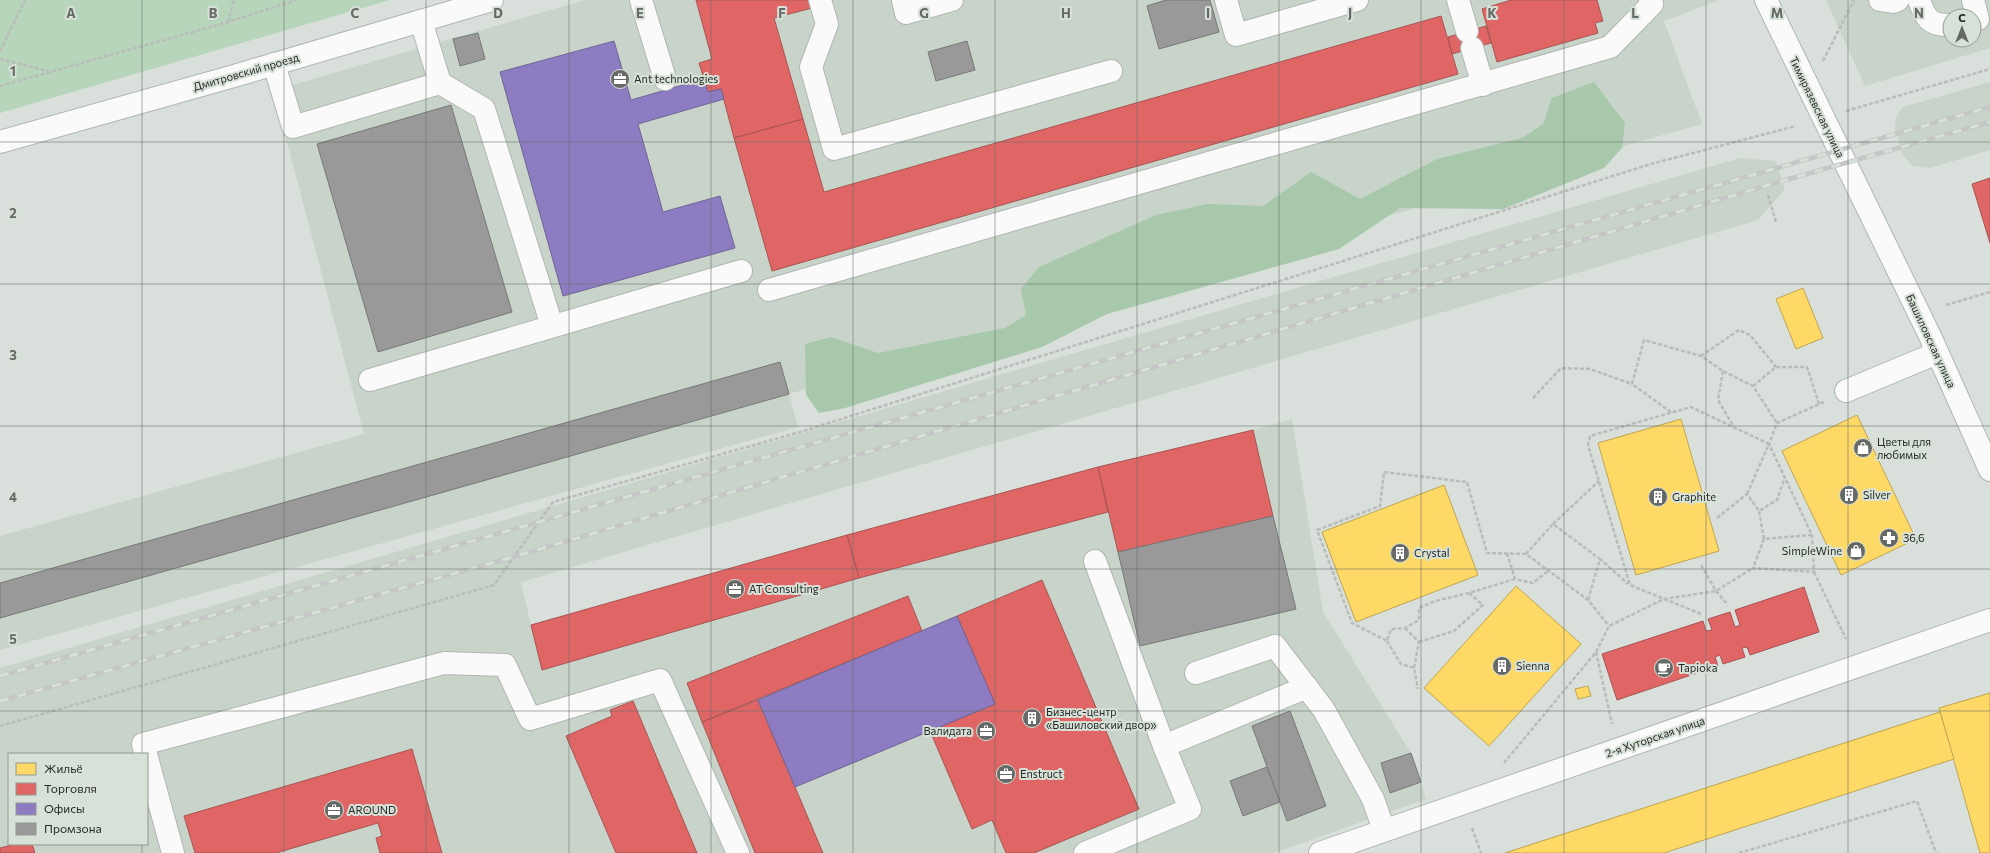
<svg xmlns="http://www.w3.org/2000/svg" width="1990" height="853" font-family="Commissioner,sans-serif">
  <rect width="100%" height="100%" fill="#d9dfda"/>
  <g fill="#c8d4c9" fill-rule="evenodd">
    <path d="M585 0H1717V1L1664 21 1702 124 1638 142 789 394 798 427 0 650V536L364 434 277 104 282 88Z"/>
    <path d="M1826 0H1990V48L1865 86ZM1950 16H1974V40H1950Z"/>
    <path d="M1990 82V150L1930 168 1913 166 1902 154 1895 128 1896 117 1903 107Z"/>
    <path d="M1740 158 1776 161 1785 189 1758 220 521 582 531 625 1098 467 1253 430 1292 419 1323 612 1411 753 1426 799 1274 853H0V668ZM9 754H147V844H9Z"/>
  </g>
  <path fill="#b6d5ba" d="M0 0H390L0 113Z"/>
  <path fill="#a7c8ab" d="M1594 82 1625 123 1622 148 1604 168 1503 209 1400 208 1339 249 1107 314 1042 347 845 408 819 413 806 395 805 344 831 337 878 353 1005 328 1026 315 1021 289 1039 267 1156 215 1208 204 1263 206 1311 172 1360 199 1437 159 1522 138 1543 124 1552 98Z"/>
  <g fill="#ffd966" stroke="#bea553">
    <path d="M1803 288 1823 338 1796 349 1776 299Z"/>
    <path d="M1857 415 1916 539 1841 575 1782 451Z"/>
    <path d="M1681 419 1719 551 1636 575 1598 443Z"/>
    <path d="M1444 485 1478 575 1356 622 1322 532Z"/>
    <path d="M1516 586 1581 644 1489 746 1424 688Z"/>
    <path d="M1588 686 1591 696 1578 699 1575 689Z"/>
    <path d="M1990 693V853H1980L1939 708Z"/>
    <path d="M1940 712 1954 759 1664 853H1505Z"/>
  </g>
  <g fill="#e06666" stroke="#a85453">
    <path d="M696 0H810L812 8 774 18 803 119 734 138 721 89 708 92 699 63 712 59Z"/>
    <path d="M1511 0H1597L1603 21 1595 23 1598 33 1497 62 1482 9Z"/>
    <path d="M1441 16 1458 74 772 271 734 138 803 119 824 192Z"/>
    <path d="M1486 26 1491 43 1452 54 1448 37Z"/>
    <path d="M1990 178V243L1972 184Z"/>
    <path d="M1253 430 1273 516 1118 552 1098 467Z"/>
    <path d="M1098 467 1108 512 859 578 847 535Z"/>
    <path d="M847 535 859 578 542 670 531 625Z"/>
    <path d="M1042 580 1139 809 1034 853H1006L992 820 972 829 930 731 995 704 957 616Z"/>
    <path d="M1804 587 1819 632 1750 655 1747 647 1742 648 1745 657 1723 664 1720 655 1715 657 1718 666 1617 700 1602 654 1703 621 1706 631 1712 630 1708 619 1730 612 1735 627 1740 625 1735 610Z"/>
    <path d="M908 596 922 631 702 722 687 683Z"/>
    <path d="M758 700 795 787 823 853H755L702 722Z"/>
    <path d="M633 701 697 853H616L566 736 612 716 610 710Z"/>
    <path d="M412 749 442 853H380L376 838 382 836 378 823 276 853H195L184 816Z"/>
    <path d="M16 844H32L35 853H0V848Z"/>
  </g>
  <g fill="#8e7cc3" stroke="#6f6494">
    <path d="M614 41 631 100 704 79 708 92 721 89 724 99 638 124 663 212 720 196 735 248 563 296 500 72Z"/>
    <path d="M957 616 995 704 795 787 758 700Z"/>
  </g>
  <g fill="#999" stroke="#777877">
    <path d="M1166 0H1210L1219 32 1159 49 1147 6Z"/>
    <path d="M478 33 485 59 460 66 453 39Z"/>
    <path d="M967 41 975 70 936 81 928 52Z"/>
    <path d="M451 105 512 312 378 352 317 144Z"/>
    <path d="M780 362 789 394 0 618V583Z"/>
    <path d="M1273 516 1296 609 1140 646 1118 552Z"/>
    <path d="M1290 711 1326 806 1287 821 1252 726Z"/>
    <path d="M1411 753 1421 782 1390 793 1381 763Z"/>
    <path d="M1267 767 1280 802 1243 816 1230 781Z"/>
  </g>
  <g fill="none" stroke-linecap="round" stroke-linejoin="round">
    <defs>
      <g id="minor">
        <path d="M641 0 665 79"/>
        <path d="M820 0 827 24 811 67 834 149 1111 71"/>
        <path d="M903 0 906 13 952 0"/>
        <path d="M1226 0 1236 35 1357 0"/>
        <path d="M1458 0 1467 31"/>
        <path d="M1880 0 1893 2 1898 0"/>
        <path d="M1919 0C1925 17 1929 26 1950 25"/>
        <path d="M1973 0 1978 19"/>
        <path d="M1472 48 1483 85"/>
        <path d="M274 64 293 127 440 83 421 21"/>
        <path d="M440 83 484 109 552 326"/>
        <path d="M0 142 234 76 492 0"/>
        <path d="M769 290 1610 47 1652 4 1650 0"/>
        <path d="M370 380 741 271"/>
        <path d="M1846 391 1937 353"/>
        <path d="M1196 673 1275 646 1324 710 1373 799 1384 830"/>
        <path d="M1164 746 1307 687"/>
        <path d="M146 754 143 744 444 663 505 665 530 719 660 680 738 853"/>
        <path d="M147 758 173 853"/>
        <path d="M1085 853 1190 809 1164 746 1095 561"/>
        <path d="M1320 853 1990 620"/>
      </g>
      <path id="major" d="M1766 0 1930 336 1990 470"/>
    </defs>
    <use href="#minor" stroke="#b1b6b2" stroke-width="24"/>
    <use href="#major" stroke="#b1b6b2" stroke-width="24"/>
    <g stroke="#babcba" stroke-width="2.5" stroke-dasharray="4 2" stroke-linecap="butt">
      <path d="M228 22 234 0"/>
      <path d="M0 51 25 0"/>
      <path d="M0 59 50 72"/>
      <path d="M1823 61 1854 0"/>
      <path d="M0 86 228 22 296 0"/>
      <path d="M1846 111 1990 69"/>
      <path d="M1768 195 1776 222"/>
      <path d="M1946 305 1990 292"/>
      <path d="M1701 356 1739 330 1750 335 1776 367"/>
      <path d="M1723 371 1718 400 1734 427"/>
      <path d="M1753 386 1776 367H1807L1819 404"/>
      <path d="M1533 398 1561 368 1590 369 1632 384"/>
      <path d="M1671 412 1632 384 1644 340 1701 356 1723 371 1753 386 1777 423"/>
      <path d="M1717 518 1747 494 1759 511"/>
      <path d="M1553 524 1599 481"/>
      <path d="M1812 535 1764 539 1753 568 1814 572 1812 535 1769 444 1777 423 1826 401"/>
      <path d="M1764 539 1759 511 1777 500 1785 477"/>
      <path d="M1507 553 1515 579 1533 583 1548 571"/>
      <path d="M1526 554 1553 524 1600 559"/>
      <path d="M1701 565 1716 591 1728 605"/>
      <path d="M1814 572 1846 639"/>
      <path d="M1515 579 1469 593 1435 601 1419 608V620L1405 628 1391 629 1387 641 1352 623 1317 530 1380 506 1384 472 1467 482 1487 553 1526 554 1588 600 1609 626"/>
      <path d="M1588 600 1600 559 1628 584"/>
      <path d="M1701 614 1630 585 1588 445 1590 436 1691 407 1769 444 1747 494"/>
      <path d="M1405 628 1419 642 1414 668"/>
      <path d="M1387 641 1401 664 1414 668 1418 689"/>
      <path d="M1419 642 1454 631 1483 605 1469 593"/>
      <path d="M1596 652 1609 626 1664 599 1716 591 1753 568"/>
      <path d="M0 726 494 585 553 502 800 432 1651 164 1796 126"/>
      <path d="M1504 763 1596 652 1612 724"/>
      <path d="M1472 828 1481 853"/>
      <path d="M1739 853 1917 801 1936 853"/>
    </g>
    <use href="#minor" stroke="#f9faf9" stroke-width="22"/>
    <use href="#major" stroke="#f9faf9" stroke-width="22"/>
    <defs>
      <g id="rail">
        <path d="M0 676 1990 107"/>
        <path d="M0 701 513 557 1782 181 1990 122"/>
      </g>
    </defs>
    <use href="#rail" stroke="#c5c6c6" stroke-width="4.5"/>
    <use href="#rail" stroke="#d7e1d8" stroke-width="3" stroke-dasharray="9" stroke-linecap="butt"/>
  </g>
  <path fill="none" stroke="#656a66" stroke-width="1" stroke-opacity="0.55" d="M142 0V754M284 0V853M426 0V853M569 0V853M711 0V853M853 0V853M995 0V853M1137 0V853M1279 0V853M1421 0V853M1564 0V853M1706 0V853M1848 0V853M0 142H1990M0 284H1990M0 426H1990M0 569H1990M0 711H1990M142 844V853"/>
  <defs>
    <symbol id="office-disc" viewBox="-11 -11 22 22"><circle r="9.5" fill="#656a66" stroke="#d7e1d8"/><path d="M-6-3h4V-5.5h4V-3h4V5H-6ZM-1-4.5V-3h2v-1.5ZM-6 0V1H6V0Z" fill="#fff"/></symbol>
    <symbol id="shop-disc" viewBox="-11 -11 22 22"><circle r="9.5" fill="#656a66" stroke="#d7e1d8"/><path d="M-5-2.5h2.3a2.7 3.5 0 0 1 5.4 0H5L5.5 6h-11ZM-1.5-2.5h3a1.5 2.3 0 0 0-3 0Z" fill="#fff"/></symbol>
    <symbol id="building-disc" viewBox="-11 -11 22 22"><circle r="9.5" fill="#656a66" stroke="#d7e1d8"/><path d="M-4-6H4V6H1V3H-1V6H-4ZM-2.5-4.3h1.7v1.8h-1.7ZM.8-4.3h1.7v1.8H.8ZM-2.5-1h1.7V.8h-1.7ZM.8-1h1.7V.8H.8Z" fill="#fff"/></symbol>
    <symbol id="pharmacy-disc" viewBox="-11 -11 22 22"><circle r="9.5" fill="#656a66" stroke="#d7e1d8"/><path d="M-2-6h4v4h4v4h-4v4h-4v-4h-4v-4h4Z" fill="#fff"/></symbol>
    <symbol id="cafe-disc" viewBox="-11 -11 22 22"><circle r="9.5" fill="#656a66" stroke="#d7e1d8"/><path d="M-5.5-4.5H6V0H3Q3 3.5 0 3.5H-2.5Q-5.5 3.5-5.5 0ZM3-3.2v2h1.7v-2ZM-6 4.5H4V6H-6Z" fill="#fff"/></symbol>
  </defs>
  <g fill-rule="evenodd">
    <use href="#office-disc" x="609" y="68" width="22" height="22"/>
    <use href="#shop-disc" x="1852" y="437" width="22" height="22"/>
    <use href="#building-disc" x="1838" y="484" width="22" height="22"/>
    <use href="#building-disc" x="1647" y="486" width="22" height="22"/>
    <use href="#pharmacy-disc" x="1878" y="527" width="22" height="22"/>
    <use href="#shop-disc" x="1845" y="540" width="22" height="22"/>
    <use href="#building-disc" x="1389" y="542" width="22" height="22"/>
    <use href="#office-disc" x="724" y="578" width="22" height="22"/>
    <use href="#building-disc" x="1491" y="655" width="22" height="22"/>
    <use href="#cafe-disc" x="1653" y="657" width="22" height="22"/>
    <use href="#building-disc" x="1021" y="707" width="22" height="22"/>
    <use href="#office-disc" x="975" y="720" width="22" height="22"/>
    <use href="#office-disc" x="995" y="763" width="22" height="22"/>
    <use href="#office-disc" x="323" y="799" width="22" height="22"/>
  </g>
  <g text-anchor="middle" stroke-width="4" stroke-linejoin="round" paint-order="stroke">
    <g font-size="11" fill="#272b27" stroke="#d7e1d8">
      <text transform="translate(246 72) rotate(-16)" y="4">Дмитровский проезд</text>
      <text transform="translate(1817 107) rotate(64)" y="4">Тимирязевская улица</text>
      <text transform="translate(1931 341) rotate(65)" y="4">Башиловская улица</text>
      <text transform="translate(1655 737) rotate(-19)" y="4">2-я Хуторская улица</text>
    </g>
    <g font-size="11" fill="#272b27" stroke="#d7e1d8" text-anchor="start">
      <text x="634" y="83">Ant technologies</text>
      <text x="1877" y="446">Цветы для<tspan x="1877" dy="13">любимых</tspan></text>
      <text x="1863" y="499">Silver</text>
      <text x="1672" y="501">Graphite</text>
      <text x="1903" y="542">36,6</text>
      <text x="1842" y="555" text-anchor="end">SimpleWine</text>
      <text x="1414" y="557">Crystal</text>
      <text x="749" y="593">AT Consulting</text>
      <text x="1516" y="670">Sienna</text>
      <text x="1678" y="672">Tapioka</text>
      <text x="1046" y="716">Бизнес-центр<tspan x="1046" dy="13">«Башиловский двор»</tspan></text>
      <text x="972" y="735" text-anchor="end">Валидата</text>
      <text x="1020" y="778">Enstruct</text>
      <text x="348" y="814">AROUND</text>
    </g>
  </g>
  <g font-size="13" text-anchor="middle" font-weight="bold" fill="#656a66" stroke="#d7e1d8" stroke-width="4" stroke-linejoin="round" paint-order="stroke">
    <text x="71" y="18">A</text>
    <text x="213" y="18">B</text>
    <text x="355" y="18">C</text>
    <text x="498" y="18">D</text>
    <text x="640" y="18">E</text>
    <text x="782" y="18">F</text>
    <text x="924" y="18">G</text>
    <text x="1066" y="18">H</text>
    <text x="1208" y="18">I</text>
    <text x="1350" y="18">J</text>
    <text x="1492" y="18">K</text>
    <text x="1635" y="18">L</text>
    <text x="1777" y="18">M</text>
    <text x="1919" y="18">N</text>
    <text x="13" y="76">1</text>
    <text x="13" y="218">2</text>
    <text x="13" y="360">3</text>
    <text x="13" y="502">4</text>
    <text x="13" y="644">5</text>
  </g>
  <rect x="8" y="753" width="140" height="92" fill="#d7e1d8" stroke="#919891"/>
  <rect x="16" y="763" width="20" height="12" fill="#ffd966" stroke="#919891"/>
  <text x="44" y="773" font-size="12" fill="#272b27">Жильё</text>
  <rect x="16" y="783" width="20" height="12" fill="#e06666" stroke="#919891"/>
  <text x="44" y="793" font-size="12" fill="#272b27">Торговля</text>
  <rect x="16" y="803" width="20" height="12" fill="#8e7cc3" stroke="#919891"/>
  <text x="44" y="813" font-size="12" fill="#272b27">Офисы</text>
  <rect x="16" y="823" width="20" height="12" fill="#999999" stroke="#919891"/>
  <text x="44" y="833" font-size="12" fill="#272b27">Промзона</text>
  <g transform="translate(1962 28)"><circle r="19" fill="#d7e1d8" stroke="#919891"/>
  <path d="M0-3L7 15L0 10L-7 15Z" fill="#656a66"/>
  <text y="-6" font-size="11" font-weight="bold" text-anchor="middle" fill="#272b27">С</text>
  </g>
</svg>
